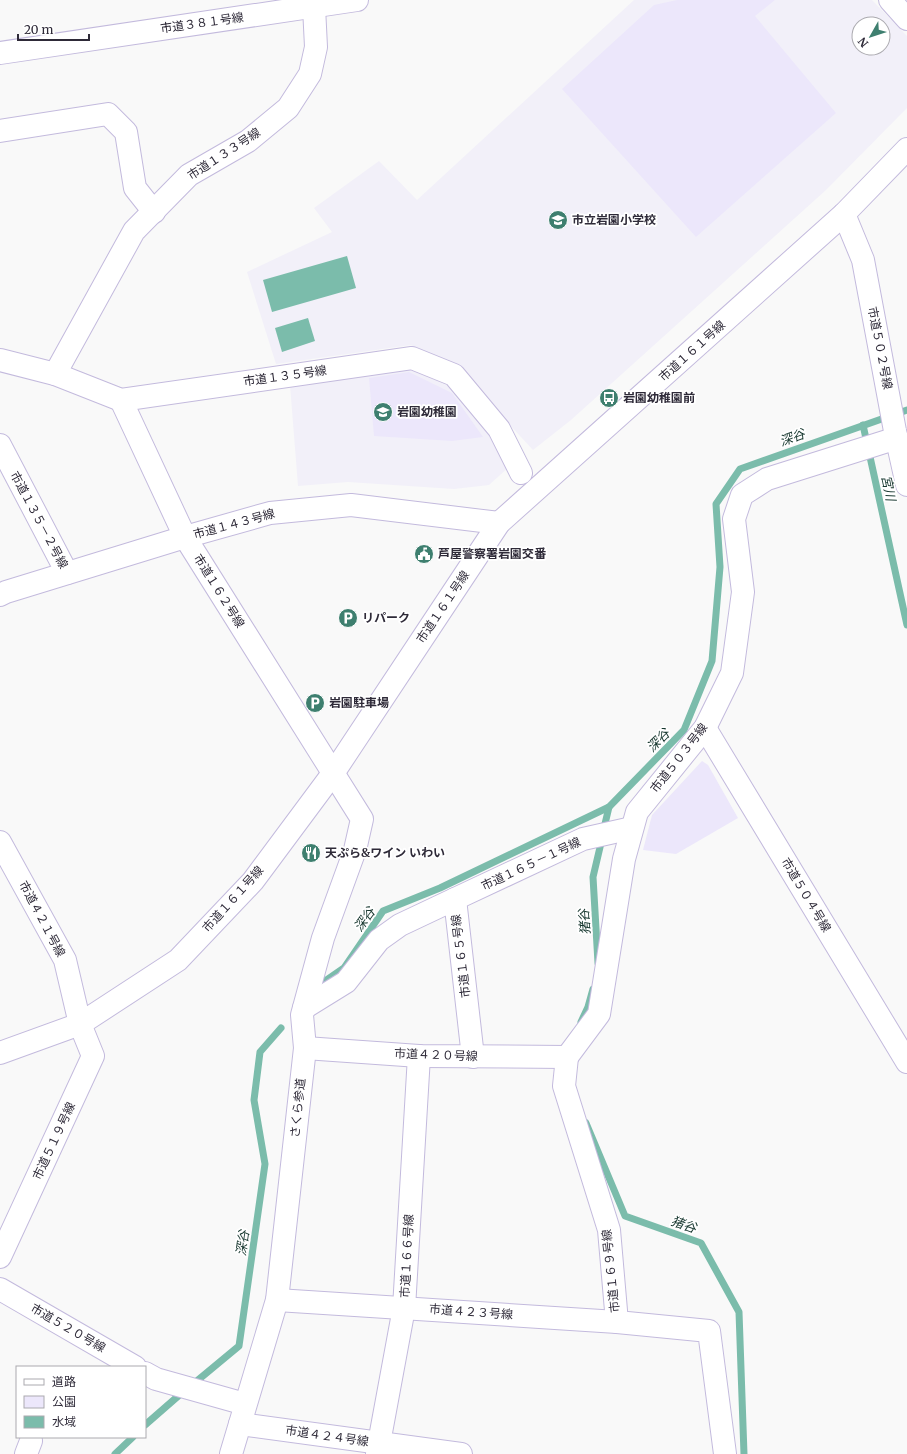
<svg xmlns="http://www.w3.org/2000/svg" width="907" height="1454" font-family="Merriweather,'Noto Sans JP',serif">
  <rect width="100%" height="100%" fill="#f9f9f9"/>
  <g fill="#f2f0f9" fill-rule="evenodd">
    <path d="M634 0H872L907 36V108L826 190 571 420 533 450 460 371 411 345 276 364 247 272 332 232 314 208 379 161 417 200ZM859 24H883V48H859Z"/>
    <path d="M408 368 455 389 491 434 511 465 489 485 454 489 348 482 298 486 290 385Z"/>
  </g>
  <g fill="#ece7fb">
    <path d="M677 0H775L755 16 836 113 696 237 562 89 654 5Z"/>
    <path d="M409 372 452 393 483 437 452 441 374 436 369 378Z"/>
    <path d="M702 761 708 765 738 818 676 854 643 850 652 815Z"/>
  </g>
  <g fill="#7bbcab">
    <path d="M347 256 356 288 272 312 263 280Z"/>
    <path d="M308 318 315 341 282 352 275 328Z"/>
  </g>
  <g fill="none" stroke-linecap="round" stroke-linejoin="round">
    <g stroke="#7bbcab" stroke-width="7">
      <path d="M863 425 907 625"/>
      <path d="M604 828 609 807"/>
      <path d="M598 963 593 877 601 843"/>
      <path d="M318 986 344 968 383 911 440 888 609 807 684 730 712 661 720 567 716 504 740 469 907 410"/>
      <path d="M581 1022 588 1007 593 989"/>
      <path d="M586 1123 625 1216 701 1243 739 1312 744 1454"/>
      <path d="M192 1385 239 1346 265 1164 254 1100 260 1052 281 1028"/>
      <path d="M145 1425 184 1391"/>
      <path d="M115 1454 133 1437"/>
    </g>
    <defs>
      <g id="minor">
        <path d="M890 0 907 19"/>
        <path d="M0 53 357 0"/>
        <path d="M0 131 108 114 126 132 135 188 154 212"/>
        <path d="M844 214 863 260 895 431 907 485"/>
        <path d="M0 360 55 374 121 400 412 358 454 375 499 429 521 473"/>
        <path d="M55 374 134 231 189 175 248 141 288 108 310 74 316 47 314 7 313 0"/>
        <path d="M121 400 185 537 362 819 355 850 323 938 302 1015 305 1048 277 1300 231 1454"/>
        <path d="M0 445 67 573"/>
        <path d="M0 595 6 592 185 537 270 513 351 505 499 523"/>
        <path d="M705 728 907 1062"/>
        <path d="M0 842 65 960 80 1024 93 1056 0 1257"/>
        <path d="M455 899 583 839 632 828"/>
        <path d="M304 1008 346 982 379 940 400 925 455 899 473 1057"/>
        <path d="M305 1048 419 1056 567 1057"/>
        <path d="M0 1053 80 1024 178 960 253 881 334 772 499 523 844 214 907 149"/>
        <path d="M567 1057 599 1014 624 859 637 812 705 728 732 673 743 592 734 519 742 495 767 479 897 438"/>
        <path d="M567 1057 564 1086 609 1230 617 1322 709 1331 725 1454"/>
        <path d="M0 1289 135 1367"/>
        <path d="M277 1300 617 1322"/>
        <path d="M145 1373 156 1379 245 1404"/>
        <path d="M240 1424 461 1454"/>
        <path d="M26 1454 31 1441"/>
        <path d="M377 1454 404 1308 419 1056"/>
      </g>
    </defs>
    <use href="#minor" stroke="#c3badd" stroke-width="24"/>
    <use href="#minor" stroke="#fff" stroke-width="22"/>
  </g>
  <defs>
    <symbol id="school-disc" viewBox="-11 -11 22 22"><circle r="9.5" fill="#3e7f6f" stroke="#fff"/><path d="M0-5L7-2L0 1L-7-2ZM-4 1L0 2.5L4 1V4Q0 6-4 4Z" fill="#fff"/></symbol>
    <symbol id="bus-disc" viewBox="-11 -11 22 22"><circle r="9.5" fill="#3e7f6f" stroke="#fff"/><path d="M-5-6H5V4H4V6H2V4H-2V6H-4V4H-5ZM-3.5-4V0h7V-4ZM-3.5 1.2v1.5H-2V1.2ZM2 1.2v1.5H3.5V1.2Z" fill="#fff"/></symbol>
    <symbol id="civic-disc" viewBox="-11 -11 22 22"><circle r="9.5" fill="#3e7f6f" stroke="#fff"/><path d="M-.6-6.5H3V-4.5H.6V-3L4-1V1h2V6H-6V1h2V-1L-.6-3ZM-1.2 2.5V6h2.4V2.5Z" fill="#fff"/></symbol>
    <symbol id="parking-disc" viewBox="-11 -11 22 22"><circle r="9.5" fill="#3e7f6f" stroke="#fff"/><path d="M-3.5-5.5H1a3.5 3.5 0 0 1 0 7H-1V5.5H-3.5ZM-1-3.4V-.6H.8a1.4 1.4 0 0 0 0-2.8Z" fill="#fff"/></symbol>
    <symbol id="restaurant-disc" viewBox="-11 -11 22 22"><circle r="9.5" fill="#3e7f6f" stroke="#fff"/><path d="M-5-6h1v4h1v-4h1v4h1v-4h1v5L-1.5 .5V6h-2V.5L-5-1ZM5-6V6H3V1.5H1.5Q1.5-4 5-6Z" fill="#fff"/></symbol>
  </defs>
  <g fill-rule="evenodd">
    <use href="#school-disc" x="547" y="209" width="22" height="22"/>
    <use href="#bus-disc" x="598" y="387" width="22" height="22"/>
    <use href="#school-disc" x="372" y="401" width="22" height="22"/>
    <use href="#civic-disc" x="413" y="543" width="22" height="22"/>
    <use href="#parking-disc" x="337" y="607" width="22" height="22"/>
    <use href="#parking-disc" x="304" y="692" width="22" height="22"/>
    <use href="#restaurant-disc" x="300" y="842" width="22" height="22"/>
  </g>
  <g text-anchor="middle" stroke-width="3.5" stroke-linejoin="round" paint-order="stroke">
    <g font-size="12" fill="#2e2a38" stroke="#fff">
      <text transform="translate(202 23) rotate(-8)" y="4">市道３８１号線</text>
      <text transform="translate(224 154) rotate(-33)" y="4">市道１３３号線</text>
      <text transform="translate(880 348) rotate(79)" y="4">市道５０２号線</text>
      <text transform="translate(692 351) rotate(-42)" y="4">市道１６１号線</text>
      <text transform="translate(285 376) rotate(-8)" y="4">市道１３５号線</text>
      <text transform="translate(39 520) rotate(62)" y="4">市道１３５－２号線</text>
      <text transform="translate(234 524) rotate(-15)" y="4">市道１４３号線</text>
      <text transform="translate(219 591) rotate(58)" y="4">市道１６２号線</text>
      <text transform="translate(443 607) rotate(-56)" y="4">市道１６１号線</text>
      <text transform="translate(679 758) rotate(-52)" y="4">市道５０３号線</text>
      <text transform="translate(531 864) rotate(-25)" y="4">市道１６５－１号線</text>
      <text transform="translate(806 895) rotate(59)" y="4">市道５０４号線</text>
      <text transform="translate(233 899) rotate(-48)" y="4">市道１６１号線</text>
      <text transform="translate(42 919) rotate(62)" y="4">市道４２１号線</text>
      <text transform="translate(461 956) rotate(-97)" y="4">市道１６５号線</text>
      <text transform="translate(436 1055) rotate(2)" y="4">市道４２０号線</text>
      <text transform="translate(298 1108) rotate(-84)" y="4">さくら参道</text>
      <text transform="translate(54 1141) rotate(-65)" y="4">市道５１９号線</text>
      <text transform="translate(407 1256) rotate(-87)" y="4">市道１６６号線</text>
      <text transform="translate(611 1271) rotate(-96)" y="4">市道１６９号線</text>
      <text transform="translate(471 1312) rotate(4)" y="4">市道４２３号線</text>
      <text transform="translate(68 1328) rotate(30)" y="4">市道５２０号線</text>
      <text transform="translate(327 1436) rotate(8)" y="4">市道４２４号線</text>
    </g>
    <g font-size="12" font-weight="bold" fill="#2e2a38" stroke="#fff" text-anchor="start">
      <text x="572" y="224">市立岩園小学校</text>
      <text x="623" y="402">岩園幼稚園前</text>
      <text x="397" y="416">岩園幼稚園</text>
      <text x="438" y="558">芦屋警察署岩園交番</text>
      <text x="362" y="622">リパーク</text>
      <text x="329" y="707">岩園駐車場</text>
      <text x="325" y="857">天ぷら&amp;ワイン いわい</text>
    </g>
    <g font-size="13" font-style="italic" fill="#16362e" stroke="#fff">
      <text transform="translate(792 437) rotate(-20)" y="5">深谷</text>
      <text transform="translate(889 488) rotate(78)" y="5">宮川</text>
      <text transform="translate(658 740) rotate(-45)" y="5">深谷</text>
      <text transform="translate(364 919) rotate(-54)" y="5">深谷</text>
      <text transform="translate(584 922) rotate(-94)" y="5">猪谷</text>
      <text transform="translate(684 1224) rotate(19)" y="5">猪谷</text>
      <text transform="translate(242 1243) rotate(-82)" y="5">深谷</text>
    </g>
  </g>
  <rect x="16" y="1366" width="130" height="72" fill="#ffffff" stroke="#abaaaf"/>
  <rect x="24" y="1379" width="20" height="6" fill="#ffffff" stroke="#abaaaf"/>
  <text x="52" y="1386" font-size="12" fill="#2e2a38">道路</text>
  <rect x="24" y="1396" width="20" height="12" fill="#ece7fb" stroke="#abaaaf"/>
  <text x="52" y="1406" font-size="12" fill="#2e2a38">公園</text>
  <rect x="24" y="1416" width="20" height="12" fill="#7bbcab" stroke="#abaaaf"/>
  <text x="52" y="1426" font-size="12" fill="#2e2a38">水域</text>
  <g transform="translate(871 36) rotate(231)"><circle r="19" fill="#ffffff" stroke="#abaaaf"/>
  <path d="M0-3L7 15L0 10L-7 15Z" fill="#3e7f6f"/>
  <text y="-6" font-size="11" font-weight="bold" text-anchor="middle" fill="#2e2a38">N</text>
  </g>
  <path d="M18 34v6h71v-6" fill="none" stroke="#2e2a38" stroke-width="2"/>
  <text x="24" y="34" font-size="12" fill="#2e2a38" stroke="#ffffff" stroke-width="3" paint-order="stroke">20 m</text>
</svg>
